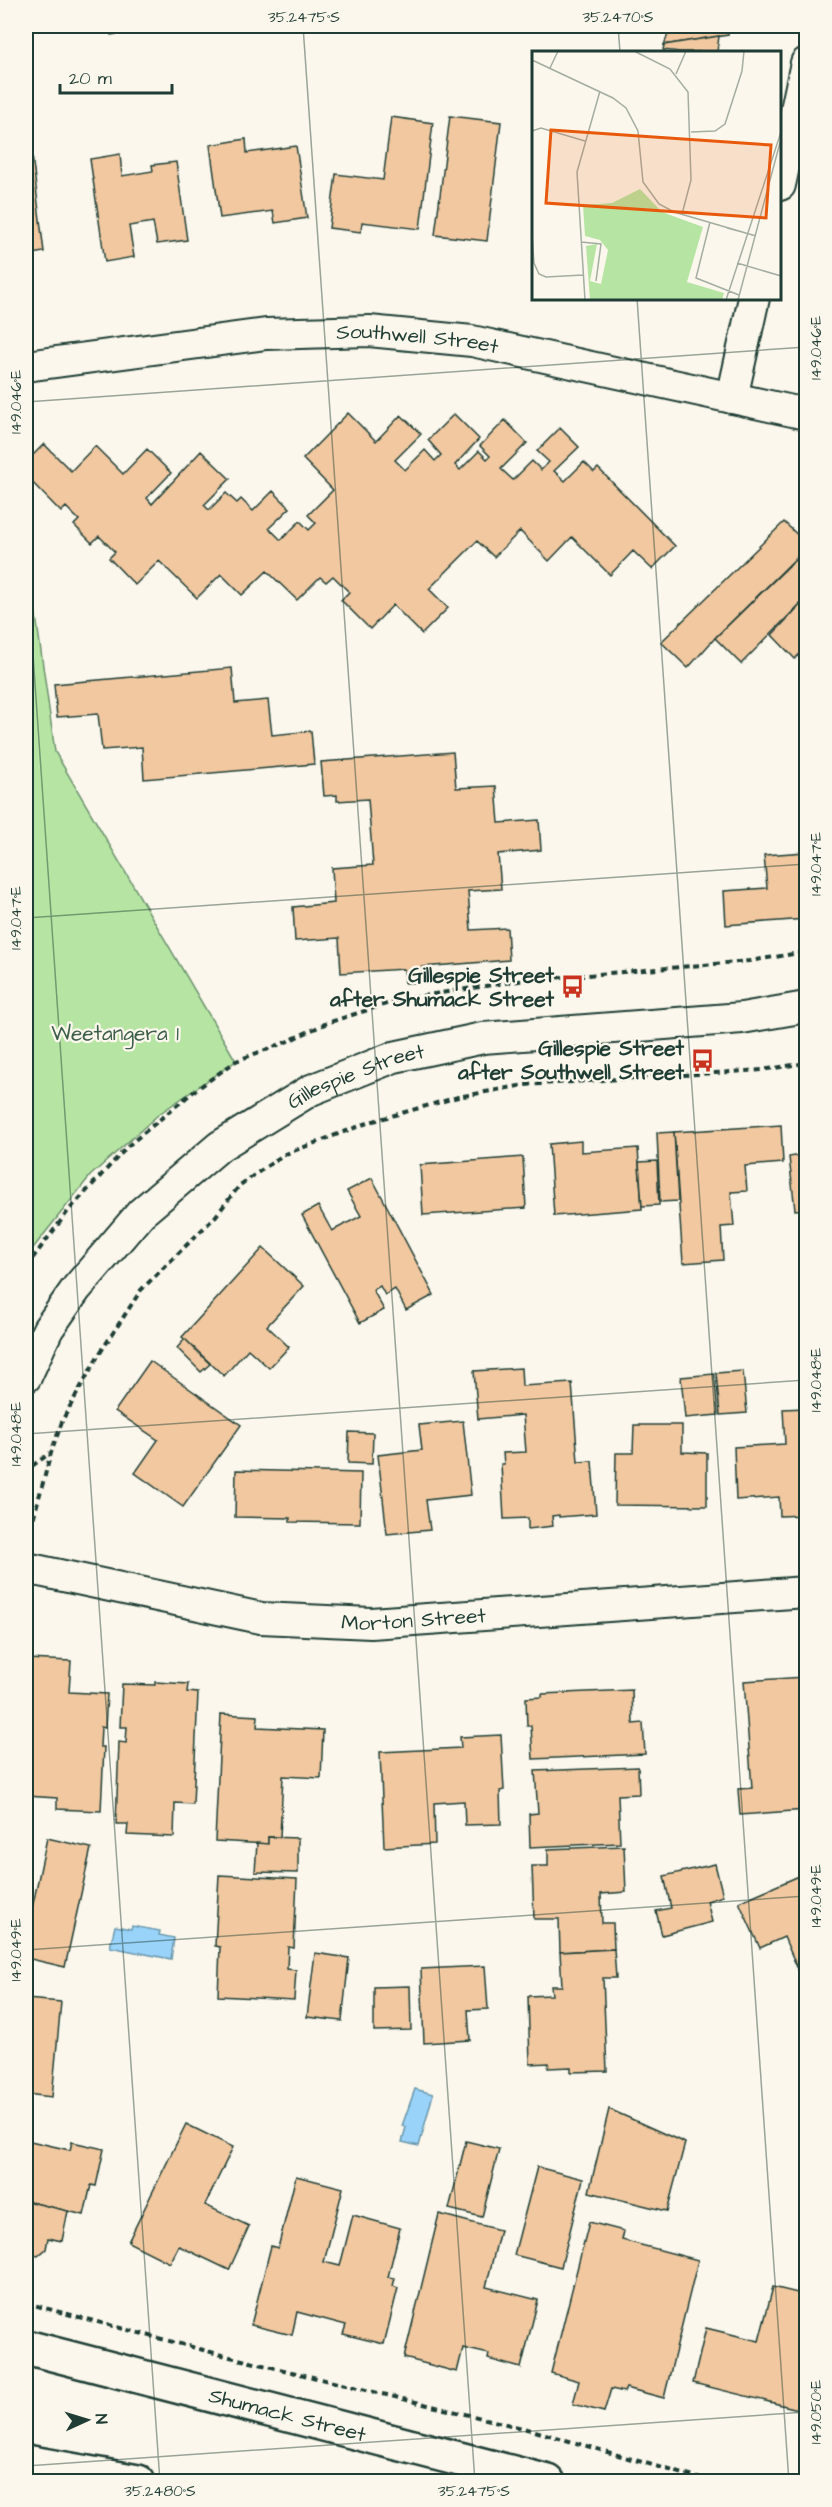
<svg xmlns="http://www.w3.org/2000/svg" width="832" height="2507" font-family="'Architects Daughter',sans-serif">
  <rect width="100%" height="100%" fill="#fbf7ec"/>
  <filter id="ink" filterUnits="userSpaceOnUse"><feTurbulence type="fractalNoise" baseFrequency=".0167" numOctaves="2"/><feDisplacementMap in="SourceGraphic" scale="12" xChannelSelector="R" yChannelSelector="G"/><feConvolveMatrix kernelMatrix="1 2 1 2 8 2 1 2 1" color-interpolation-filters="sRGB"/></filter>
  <g filter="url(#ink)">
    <path fill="#b6e5a3" stroke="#6a916c" stroke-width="1.5" d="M26 544 55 752 236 1061 159 1114 90 1176 26 1257Z"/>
    <g fill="#9ad3fa" stroke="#6997ab" stroke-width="1.5">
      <path d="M115 1926 131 1929 132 1926 160 1931 159 1935 174 1938 171 1959 110 1947Z"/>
      <path d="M415 2089 433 2094 419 2146 402 2142 406 2127 402 2126Z"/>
    </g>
    <g fill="#f1c8a0" stroke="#1f3d34" stroke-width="1.5">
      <path d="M109 26H158L159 28 111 35Z"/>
      <path d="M671 26H728V35L664 45Z"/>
      <path d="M719 36 717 52H680L663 50 664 45Z"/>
      <path d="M450 116 501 122 487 241 435 235Z"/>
      <path d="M391 117 433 123 420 229 362 222 361 232 329 228 336 174 383 180Z"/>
      <path d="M26 123H28L44 252 26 255Z"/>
      <path d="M246 139 247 153 296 146 307 218 275 223 273 211 220 218 210 145Z"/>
      <path d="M120 154 122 176 153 171 152 165 176 162 187 240 157 244 153 222 129 226 134 257 105 262 90 159Z"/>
      <path d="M348 413 376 441 401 415 421 434 395 460 405 470 425 450 435 461 441 455 428 440 454 414 479 439 455 465 460 470 479 451 487 459 490 456 480 446 505 420 527 443 501 469 513 480 532 461 541 470 549 462 537 451 560 428 579 447 554 471 565 481 584 462 594 472 598 468 675 546 652 569 633 551 610 575 572 537 549 561 520 531 494 557 477 541 429 589 448 608 422 634 393 605 370 629 341 600 349 592 333 576 326 582 320 577 297 600 267 571 242 595 221 574 197 598 159 561 135 585 109 558 115 552 99 536 92 543 74 525 79 520 66 507 61 512 26 476V462L44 444 71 471 95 446 123 474 147 449 171 473 147 498 152 504 201 451 230 479 204 505 209 510 226 493 237 503 241 499 253 511 273 491 290 508 269 528 281 540 300 521 309 530 316 523 308 515 333 490 303 459Z"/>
      <path d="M784 522 806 543V548L715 638 688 668 661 642Z"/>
      <path d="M806 559V598L741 664 715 638 795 560 801 565Z"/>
      <path d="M806 599V647L795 659 772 635Z"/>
      <path d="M232 668 235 703 268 700 272 735 311 731 314 764 144 779 142 747 102 750 98 714 57 717 54 684Z"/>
      <path d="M453 752 456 788 496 786 499 823 539 820 541 850 498 854 501 889 468 891 471 930 507 928 509 960 422 967 423 982 405 983 404 969 341 973 339 938 295 941 293 907 334 903 332 868 373 865 368 799 337 801V795L324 796 321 762Z"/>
      <path d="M803 817H806V919L726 925 724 891 767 888 764 855 806 852Z"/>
      <path d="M781 1125 783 1163 745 1166 747 1191 731 1192 734 1226 721 1227 723 1260 683 1263 674 1132Z"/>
      <path d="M674 1132 678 1201 660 1202 657 1133Z"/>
      <path d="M581 1141V1152L638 1148 642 1209 554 1216 549 1144Z"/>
      <path d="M806 1154V1209L795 1210 789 1157Z"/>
      <path d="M523 1157 526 1208 423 1215 420 1165Z"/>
      <path d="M657 1161 659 1205 642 1206 639 1162Z"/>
      <path d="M372 1178 434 1295 406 1310 395 1289 385 1295 380 1286 373 1290 384 1310 360 1323 302 1215 318 1206 332 1231 361 1216 347 1191Z"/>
      <path d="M263 1248 304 1286 267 1326 289 1347 269 1368 248 1349 224 1376 182 1337Z"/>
      <path d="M185 1339 210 1364 201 1372 177 1348Z"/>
      <path d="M150 1361 241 1425 183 1507 135 1473 158 1440 115 1411Z"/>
      <path d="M521 1368 522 1386 572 1383 578 1462 592 1461 596 1514 559 1517V1515L552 1516 553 1526 528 1529V1518L504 1519 501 1464H504L503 1453 526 1452 523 1415 478 1419 474 1371Z"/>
      <path d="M743 1371 747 1413 720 1415 716 1373Z"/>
      <path d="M714 1374 718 1415 685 1418 681 1377Z"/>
      <path d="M806 1408V1515L780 1516 779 1497 736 1500 734 1447 785 1444 783 1409Z"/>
      <path d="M463 1421 471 1495 426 1500 430 1530 387 1534 378 1455 422 1450 419 1425Z"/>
      <path d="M634 1425H682V1452L707 1453V1506L615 1505 616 1453H633Z"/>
      <path d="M349 1432 373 1433 372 1464 348 1463Z"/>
      <path d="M236 1470 361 1473 360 1523 290 1522V1518L235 1517Z"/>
      <path d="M26 1659 71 1661 69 1692 107 1694 105 1728 101 1727 100 1747H104L101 1811 57 1809V1798L26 1796V1712H28L29 1698H26Z"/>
      <path d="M804 1677 806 1696V1810L740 1815 738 1789 752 1788 744 1681Z"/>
      <path d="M155 1682 188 1684 187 1692 198 1693 193 1804 175 1803 174 1837 127 1835 128 1824H116L119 1742 126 1743 127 1727H120L122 1684 155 1685Z"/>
      <path d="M632 1690 633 1724 643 1723 645 1754 533 1759 531 1726H527L526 1698 542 1697V1694Z"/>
      <path d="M221 1714 258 1716 257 1727 323 1730 321 1778 283 1776 280 1837H268V1844L215 1841Z"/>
      <path d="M501 1735 504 1790 500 1791 501 1824 465 1825 464 1801 434 1803 435 1844 384 1847 380 1752 461 1748 460 1737Z"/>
      <path d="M638 1767 639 1794 618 1795 620 1843 530 1847 529 1814 538 1813 535 1771Z"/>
      <path d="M268 1837 298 1838V1873L255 1872 257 1843 268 1844Z"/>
      <path d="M47 1838 91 1848 65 1967 26 1958V1937Z"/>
      <path d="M624 1846 626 1892 601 1894 602 1923H613L614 1949 560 1952 559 1919H534L532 1866H548V1849Z"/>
      <path d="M715 1864 723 1896 707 1901 712 1922 662 1935 656 1911 671 1908 664 1876Z"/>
      <path d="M806 1873V1988L784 1937 760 1948 739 1902Z"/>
      <path d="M219 1875 297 1879 294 1948 288 1947 287 1969 296 1970 294 2000 218 1996 220 1947 215 1946Z"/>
      <path d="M614 1949 616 1978H603L607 2071 571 2072V2067L548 2068 549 2063 530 2064 528 1996 552 1995 551 1986H562L560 1952Z"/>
      <path d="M315 1953 349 1958 342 2021 307 2017Z"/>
      <path d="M485 1966 488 2009 468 2010 470 2040 424 2043 421 1969Z"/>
      <path d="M410 1986 411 2030 374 2031V1987Z"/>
      <path d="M26 1999 61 2002 52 2097 26 2094Z"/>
      <path d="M609 2109 685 2143 667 2211 589 2192Z"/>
      <path d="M186 2124 233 2147 205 2205 249 2226 229 2270 179 2246 170 2263 128 2242Z"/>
      <path d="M26 2140 70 2150 72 2142 104 2149 96 2186 91 2185 84 2215 26 2201Z"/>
      <path d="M466 2141 499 2149 482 2217 449 2209Z"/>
      <path d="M537 2167 583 2179 561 2267 514 2255Z"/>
      <path d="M296 2176 343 2188 324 2262 340 2266 353 2215 400 2228 388 2277 395 2278 393 2286 398 2288 384 2344 343 2334 346 2325 297 2312 292 2335 251 2325 271 2246 278 2248Z"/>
      <path d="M26 2201 68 2211 62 2241 48 2238 46 2249 38 2256 26 2253Z"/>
      <path d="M439 2214 500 2230 486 2287 538 2300 521 2368 488 2359 489 2354 463 2348 457 2372 404 2358Z"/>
      <path d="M589 2222 624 2231 622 2240 698 2260 664 2398 626 2388 624 2392 611 2389 604 2412 573 2404 579 2381 551 2373Z"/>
      <path d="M773 2287 806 2295V2344L804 2355H806V2411L693 2383 706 2328 759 2341Z"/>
    </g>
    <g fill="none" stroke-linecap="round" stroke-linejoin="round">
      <defs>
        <g id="street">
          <path d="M780 185 806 63"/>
          <path id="s1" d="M26 366 266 334 369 331 472 341 806 414"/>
          <path d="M732 398 754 298"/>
          <path id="s2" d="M26 1377 48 1329 76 1289 141 1213 220 1146 311 1090 394 1057 483 1038 742 1018 806 1007"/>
          <path id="s3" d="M26 1568 261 1618 371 1623 806 1592"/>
        </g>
        <g id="secondary">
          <path id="s4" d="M26 2347 548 2482"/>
          <path d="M26 2462 138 2482"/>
        </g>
      </defs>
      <use href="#street" stroke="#1f3d34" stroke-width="34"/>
      <use href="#secondary" stroke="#1f3d34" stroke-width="38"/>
      <g stroke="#1f3d34" stroke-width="4" stroke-dasharray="6 4.5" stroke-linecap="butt">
        <path d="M26 1267 69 1210 129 1145 193 1092 236 1061 286 1042 327 1023 402 999 518 981 749 961 806 952"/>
        <path d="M26 1474 28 1469 50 1453"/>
        <path d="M26 1517 31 1527 51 1453 63 1419 98 1356 141 1290 215 1217 240 1185 283 1155 370 1122 458 1097 524 1085 762 1070 806 1063"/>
        <path d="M26 2303 226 2356 535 2431 711 2482"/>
      </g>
      <use href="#street" stroke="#fbf7ec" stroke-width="30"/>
      <use href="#secondary" stroke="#fbf7ec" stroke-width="33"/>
    </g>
  </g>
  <path fill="none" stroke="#1f3d34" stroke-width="1.5" stroke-opacity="0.45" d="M303 26 475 2482M618 26 620 52M637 298 789 2482M26 402 806 347M26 554 160 2482M26 918 806 864M26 1434 806 1380M26 1950 806 1896M26 2466 806 2412"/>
  <defs>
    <symbol id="bus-bare" viewBox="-9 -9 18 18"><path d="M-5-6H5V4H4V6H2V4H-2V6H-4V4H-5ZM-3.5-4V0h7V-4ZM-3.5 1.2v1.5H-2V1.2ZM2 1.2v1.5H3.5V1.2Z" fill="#c8321e" stroke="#fbf7ec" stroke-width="2.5" paint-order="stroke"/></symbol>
  </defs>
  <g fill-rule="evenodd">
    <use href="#bus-bare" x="556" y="970" width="33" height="33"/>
    <use href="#bus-bare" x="686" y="1044" width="33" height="33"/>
  </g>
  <g text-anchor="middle" stroke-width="4.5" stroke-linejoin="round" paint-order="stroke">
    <g font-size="21" fill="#1f3d34" stroke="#fbf7ec">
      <text dy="7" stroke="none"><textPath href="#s1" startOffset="394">Southwell Street</textPath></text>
      <text dy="7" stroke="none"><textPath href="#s2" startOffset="459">Gillespie Street</textPath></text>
      <text dy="7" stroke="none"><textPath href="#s3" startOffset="393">Morton Street</textPath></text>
      <text dy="7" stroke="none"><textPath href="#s4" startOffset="270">Shumack Street</textPath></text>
    </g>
    <g font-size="21" font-weight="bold" fill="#1f3d34" stroke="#fbf7ec" text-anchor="end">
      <text x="554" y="982">Gillespie Street<tspan x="554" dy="24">after Shumack Street</tspan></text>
      <text x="684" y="1055">Gillespie Street<tspan x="684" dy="24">after Southwell Street</tspan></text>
    </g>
    <g font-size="21" fill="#3d5f4a" stroke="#fbf7ec">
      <text x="115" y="1040">Weetangera 1</text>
    </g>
  </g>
  <g transform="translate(532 51)">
    <rect width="249" height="249" fill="#fbf7ec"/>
    <path d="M108 138 130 161 171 176 155 231 192 242 190 249H58L54 195 65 193 58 230 69 233 76 199 68 189 53 185 51 154 80 152Z" fill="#b6e5a3"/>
    <path fill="none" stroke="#a3ada2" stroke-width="1.5" d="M102 0 138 18 156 41 159 129 150 163M0 9 81 47 94 57 106 80 111 131 127 153 142 161 224 185M18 17 26 0M144 23 154 0M0 80 9 77 53 90M159 81 183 80 193 73 210 20 212 0M178 171 164 227 207 244M195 177 214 182M0 183 2 212 7 223 14 226 51 224M49 191 69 193 64 230M205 212 249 225M53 249 45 121 68 40M194 249 249 81M206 249 249 88"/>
    <path fill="#e8590c" fill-opacity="0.15" stroke="#e8590c" stroke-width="3" d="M19 79 239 94 234 167 14 152Z"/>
    <rect width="249" height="249" fill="none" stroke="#1f3d34" stroke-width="3"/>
  </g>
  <rect width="832" height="2507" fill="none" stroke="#fbf7ec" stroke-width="66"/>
  <g transform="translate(87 2420) rotate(86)" stroke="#fbf7ec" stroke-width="4.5" paint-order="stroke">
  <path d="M0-4.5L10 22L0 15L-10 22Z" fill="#1f3d34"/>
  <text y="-9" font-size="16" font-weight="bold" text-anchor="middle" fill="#1f3d34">N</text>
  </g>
  <path d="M60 84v9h112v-9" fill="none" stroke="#1f3d34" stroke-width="3"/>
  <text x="69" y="84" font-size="18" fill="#1f3d34" stroke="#fbf7ec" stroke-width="4.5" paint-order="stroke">20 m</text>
  <rect x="33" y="33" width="766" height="2441" fill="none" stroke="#1f3d34" stroke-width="2"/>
  <g font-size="15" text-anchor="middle" fill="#1f3d34">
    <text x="304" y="22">35.2475°S</text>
    <text x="618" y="22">35.2470°S</text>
    <text transform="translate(816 348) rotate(-90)" y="5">149.046°E</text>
    <text transform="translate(16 402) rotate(-90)" y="5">149.046°E</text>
    <text transform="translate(816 864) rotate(-90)" y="5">149.047°E</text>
    <text transform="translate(16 918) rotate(-90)" y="5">149.047°E</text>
    <text transform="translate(816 1380) rotate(-90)" y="5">149.048°E</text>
    <text transform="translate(16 1434) rotate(-90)" y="5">149.048°E</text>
    <text transform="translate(816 1896) rotate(-90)" y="5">149.049°E</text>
    <text transform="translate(16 1950) rotate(-90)" y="5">149.049°E</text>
    <text transform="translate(816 2412) rotate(-90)" y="5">149.050°E</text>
    <text x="160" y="2496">35.2480°S</text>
    <text x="474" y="2496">35.2475°S</text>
  </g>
</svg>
